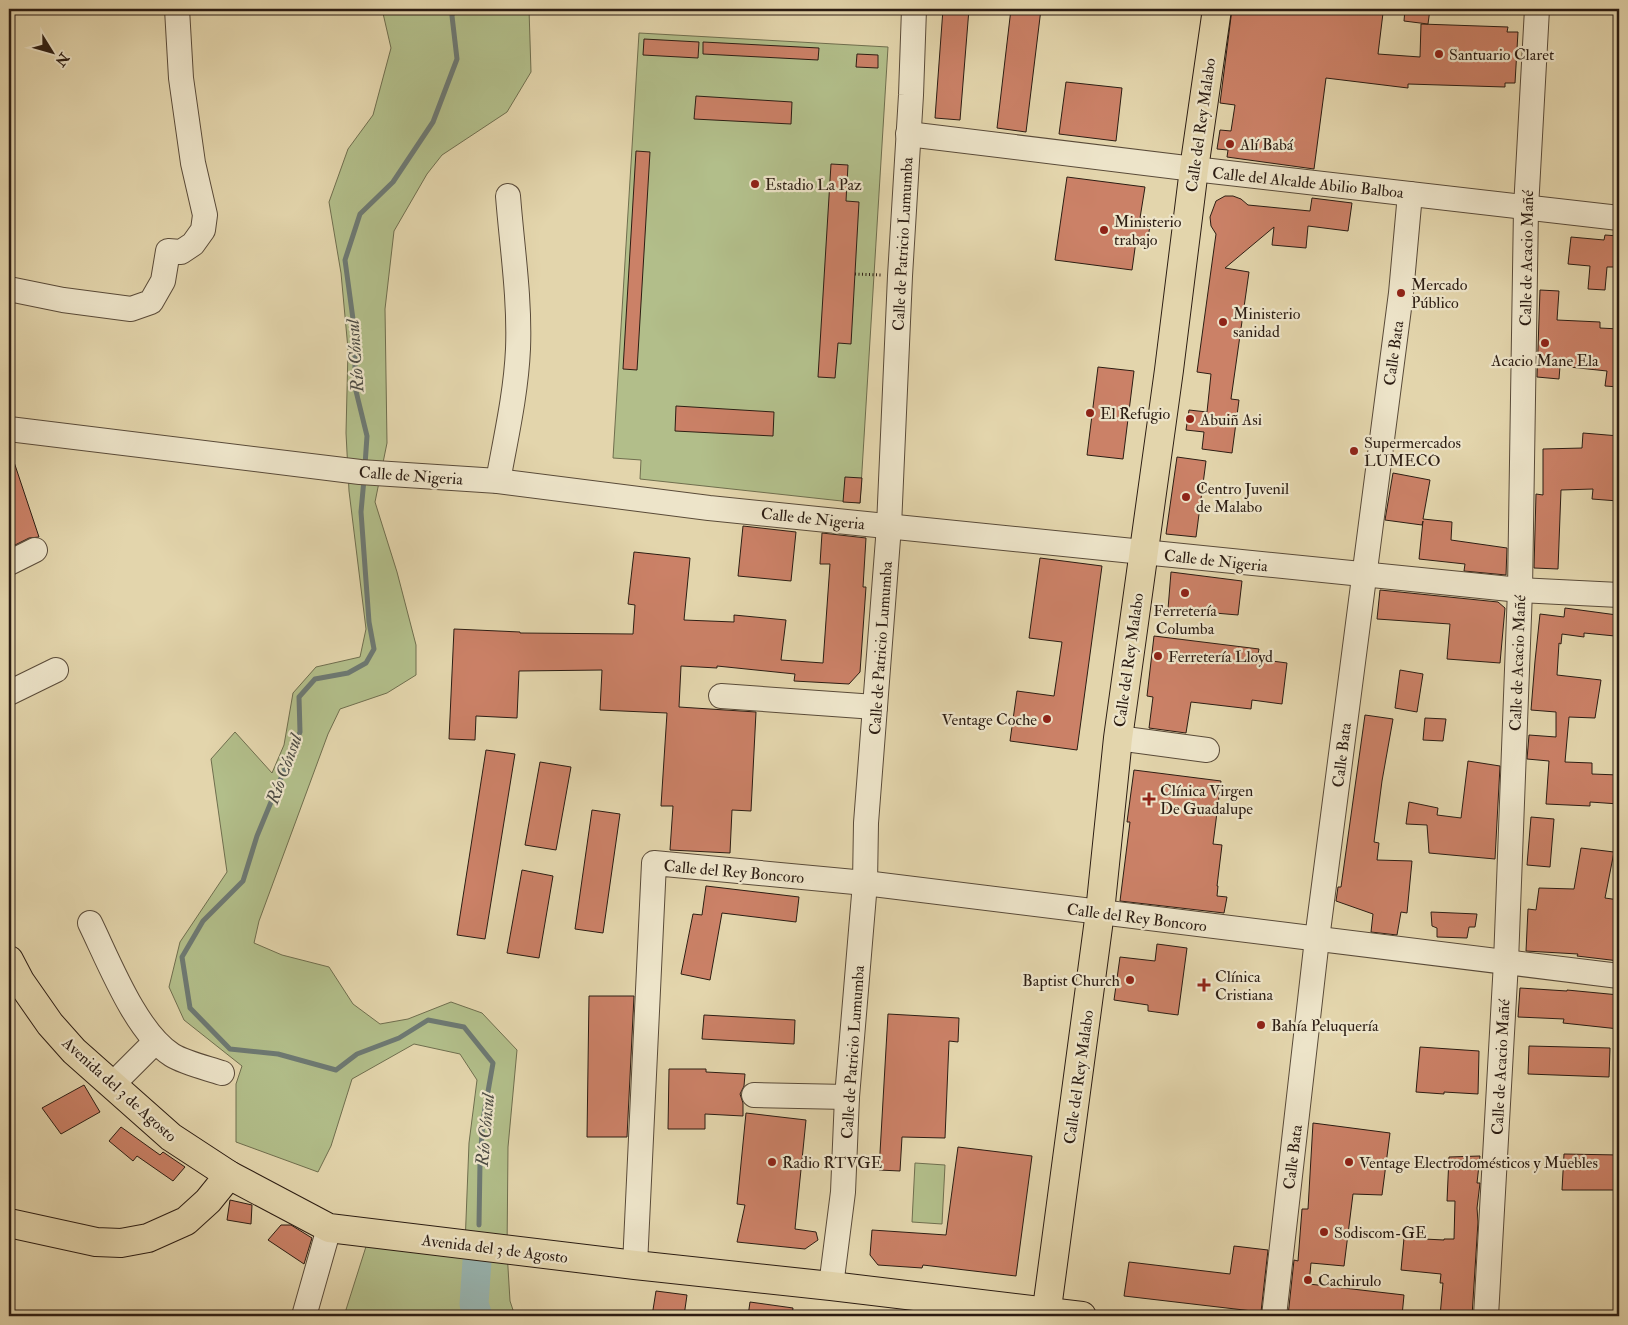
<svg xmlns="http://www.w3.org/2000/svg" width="1628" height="1325" font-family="'IM FELL Double Pica',serif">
  <rect width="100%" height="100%" fill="#e3d5ac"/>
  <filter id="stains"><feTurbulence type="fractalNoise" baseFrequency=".004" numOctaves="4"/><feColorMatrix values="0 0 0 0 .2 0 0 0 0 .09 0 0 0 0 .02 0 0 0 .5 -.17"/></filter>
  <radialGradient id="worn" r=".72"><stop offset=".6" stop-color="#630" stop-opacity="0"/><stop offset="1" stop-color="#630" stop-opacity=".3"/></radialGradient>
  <g fill="#b2be8a" stroke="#6f6e4e">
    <path d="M382 9H529L531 72 507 112 442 155 427 174 394 231 385 309 387 443 375 502 397 572 416 645V675L387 693 340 709 328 734 259 921 254 943 282 955 329 967 353 1004 380 1024 408 1019 451 1002 482 1013 517 1050 508 1147 507 1251 510 1301 515 1316H344L370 1234 465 1245 469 1143 477 1080 460 1054 414 1044 352 1079 331 1146 318 1172 236 1142V1084L242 1066 184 1020 169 987 180 942 227 872 211 759 235 732 272 773 284 745 293 693 316 667 360 657 366 629 349 491 346 433 348 349 341 273 329 202 348 149 373 115 391 48Z"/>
    <path d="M639 33 888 47 860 503 640 479 641 460 613 458Z"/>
    <path d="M915 1163 945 1165 942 1224 912 1222Z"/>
  </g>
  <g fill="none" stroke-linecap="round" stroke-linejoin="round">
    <g stroke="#6d7973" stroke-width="5">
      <path d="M365 465 367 436 355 387V334L345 260 360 214 393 182 433 122 457 59 452 16 454 9"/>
      <path d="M364 479 361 512 369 622 374 649 366 663 348 673 315 679 299 697 300 732 257 836 243 881 203 921 182 957 190 1008 230 1049 278 1054 336 1070 357 1054 399 1038 428 1020 464 1027 493 1063 483 1120 480 1162 479 1225"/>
    </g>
    <path stroke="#98b6b3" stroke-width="29" d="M477 1261 474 1304 478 1316"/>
  </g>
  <g fill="#cb8167" stroke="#2c1d13">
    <path d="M943 9H969L960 120 935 118Z"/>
    <path d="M1011 9H1041L1026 132 997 128Z"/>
    <path d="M1232 9H1347L1383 13 1378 54 1420 57 1421 24 1508 27 1507 32H1518L1515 83H1505V87L1408 84V88L1326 78 1314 169 1227 157 1228 150 1217 149 1220 130 1231 131 1235 105 1220 103Z"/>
    <path d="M1405 9H1430L1428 24 1404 21Z"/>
    <path d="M644 39 699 42 698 58 643 55Z"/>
    <path d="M703 42 819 48 818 60 703 54Z"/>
    <path d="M857 54 878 55V68L856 67Z"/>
    <path d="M1066 82 1122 88 1116 141 1059 134Z"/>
    <path d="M696 96 792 102 791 124 694 119Z"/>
    <path d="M636 151 650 152 637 370 623 369Z"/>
    <path d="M831 164 848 165 846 201 859 202 851 344 838 343 835 378 818 377Z"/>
    <path d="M1067 177 1145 187 1140 218 1151 220 1147 243 1136 241 1132 270 1055 260Z"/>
    <path d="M1225 196H1233L1241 199 1248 205 1310 211 1312 198 1352 203 1348 231 1308 226 1306 248 1272 245 1274 227 1225 268 1249 272 1231 399 1239 400 1232 453 1202 449 1204 432 1186 430 1189 410 1207 412 1211 374 1197 372 1216 234 1211 226 1210 217 1216 201Z"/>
    <path d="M1605 235 1619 236V267H1607L1605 290 1588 289 1590 266 1568 264 1571 237 1604 240Z"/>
    <path d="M1540 290 1559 291 1557 320 1600 322V328L1619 329V387L1605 386 1607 371 1560 366 1559 379 1537 377Z"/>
    <path d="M1098 367 1134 371 1123 459 1087 455Z"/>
    <path d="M676 406 774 412 773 436 675 431Z"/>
    <path d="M1583 433 1619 436 1618 501 1592 499 1593 489 1561 490 1558 569 1534 568 1536 494 1543 495V449L1582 448Z"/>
    <path d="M9 453H11L39 537 29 538 9 548Z"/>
    <path d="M1177 457 1206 461 1196 537 1166 534Z"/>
    <path d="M1393 473 1430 480 1423 519 1452 522 1451 540 1507 548 1506 575 1464 571 1465 564 1419 559 1423 521 1422 525 1385 520Z"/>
    <path d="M845 477 862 478 860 503 843 502Z"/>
    <path d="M743 526 796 532 791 581 738 576Z"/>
    <path d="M822 533 866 538 863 587H866L860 672 849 684 794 681 795 674 717 666V668L681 666 679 707 756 712 751 811 732 810 730 853 670 850 673 806H661L667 713 600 710 602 670 519 671 517 718 476 716 475 740 449 739 454 629 520 632V633L633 634 635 605 628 604 634 552 690 558 684 620 734 622V615L786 620 781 660 823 663 830 564H820Z"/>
    <path d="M1040 558 1102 566 1077 750 1010 741 1017 691 1054 696 1062 642 1029 638Z"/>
    <path d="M1171 572 1242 581 1238 615 1168 609Z"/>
    <path d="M1380 590 1498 602 1505 608 1500 663 1447 659 1450 624 1377 619Z"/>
    <path d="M1565 608 1617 615 1615 636 1584 633V637L1562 634 1561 644 1559 643 1557 675 1601 680 1595 718 1569 717 1565 762 1592 763V774L1619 775V804L1590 802V806L1546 804 1549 761 1527 759 1529 735 1556 737V712L1531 710 1535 661 1540 614 1564 617Z"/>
    <path d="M1154 636 1259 649 1257 659 1287 663 1282 704 1252 700 1251 709 1191 702 1186 733 1149 728 1153 697 1147 696Z"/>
    <path d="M1400 670 1423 674 1417 712 1395 708Z"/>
    <path d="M1365 715 1393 719 1382 781 1374 842 1379 843 1377 860 1412 861 1407 913 1401 912 1397 935 1371 932 1373 914 1336 901 1338 887H1341Z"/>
    <path d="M1425 718 1446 719 1443 741 1423 740Z"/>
    <path d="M486 750 515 754 485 939 457 935Z"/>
    <path d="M1468 761 1500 766 1495 859 1429 853 1427 825 1406 824 1409 802 1438 808 1437 815 1461 818Z"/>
    <path d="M540 762 571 767 556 850 525 845Z"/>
    <path d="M1134 770 1221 781 1213 844 1222 845 1217 886H1218L1217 896 1227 897 1224 913 1120 901 1130 822H1127Z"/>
    <path d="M592 810 620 814 603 933 575 929Z"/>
    <path d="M1531 817 1554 819 1550 867 1527 865Z"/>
    <path d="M1581 848 1614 852 1605 898 1619 900V961L1577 956 1578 954 1526 951 1528 909 1536 910 1539 888 1574 889Z"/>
    <path d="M522 870 553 876 539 958 507 953Z"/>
    <path d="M706 886 799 897 796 922 722 913 710 980 681 974 693 914 702 915Z"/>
    <path d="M1431 912 1477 914 1475 927H1469L1467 938 1437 937V928L1432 926Z"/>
    <path d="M1157 944 1187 948 1178 1015 1148 1011V1005L1114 1000 1120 957 1155 961Z"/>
    <path d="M1520 988 1567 991V990L1619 995V1029L1563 1023 1564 1019 1518 1017Z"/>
    <path d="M589 996H634L627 1137H587Z"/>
    <path d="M888 1014 959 1018 958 1042 949 1041 945 1138 902 1137 900 1171 879 1170Z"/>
    <path d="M704 1015 795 1020 794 1044 702 1039Z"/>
    <path d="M1529 1046 1610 1048 1609 1077 1528 1074Z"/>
    <path d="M1420 1047 1479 1051 1478 1094 1444 1092V1094L1416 1092Z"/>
    <path d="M669 1069H706V1072L745 1074 744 1086 740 1094 743 1103V1116L705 1114V1129H668Z"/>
    <path d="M84 1085 100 1112 61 1134 42 1108Z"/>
    <path d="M746 1113 806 1120 795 1229 816 1232 818 1240 805 1249 737 1242 745 1205 737 1204Z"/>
    <path d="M1313 1123 1390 1133 1382 1195 1353 1194 1344 1266 1311 1263 1309 1284 1404 1295 1402 1316H1288L1294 1260 1298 1261 1302 1209H1308Z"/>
    <path d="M121 1127 160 1155 163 1152 185 1167 173 1181 137 1156 133 1161 109 1141Z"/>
    <path d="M958 1147 1032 1156 1016 1276 923 1265 922 1268 878 1265 870 1255 872 1230 946 1235Z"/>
    <path d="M1564 1154 1619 1155V1190H1562Z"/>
    <path d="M1480 1156 1477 1183H1480L1477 1208 1478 1222 1472 1316H1440L1443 1283H1440L1441 1274 1401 1270 1404 1238 1444 1240V1239H1454L1455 1201H1447L1449 1157Z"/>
    <path d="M230 1200 252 1205 251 1224 227 1220Z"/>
    <path d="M281 1225H291L312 1238 304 1264 268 1240Z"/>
    <path d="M1234 1246 1268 1250 1261 1312 1124 1296 1129 1262 1230 1274Z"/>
    <path d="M656 1291 687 1295 684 1316H652Z"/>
    <path d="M750 1302 793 1308 792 1316H748Z"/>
  </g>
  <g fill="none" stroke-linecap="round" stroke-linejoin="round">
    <defs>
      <g id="minor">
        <path d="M908 134 1194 169 1619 218"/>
        <path d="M9 289 63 300 131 309 151 302 163 281 168 251 181 252 193 244 203 230 205 215 193 163 181 78 177 9"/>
        <path d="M9 429 360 472 498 481 709 508 1143 552 1520 590 1619 595"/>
        <path d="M498 481C506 437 516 393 518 349 520 298 512 247 508 196"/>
        <path d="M9 563 35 550"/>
        <path d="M9 693 56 670"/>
        <path d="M721 696 875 707"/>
        <path d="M1118 738 1207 750"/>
        <path d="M90 923C109 962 136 1032 172 1055 185 1063 207 1068 222 1073"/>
        <path d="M112 1085 155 1042"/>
        <path d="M754 1095 847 1097"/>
        <path d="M635 1265 654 863 865 883 1619 976"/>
        <path d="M831 1286 843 1192 847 1097 865 883 866 823 889 526 900 276 911 95 914 9"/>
        <path d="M304 1316 329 1228"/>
        <path d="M1274 1316 1317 939 1401 293 1410 194"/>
        <path d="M1486 1316 1506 962 1520 590 1526 208 1537 9"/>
      </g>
      <g id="major">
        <path d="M9 960 20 981 50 1024 74 1051 171 1137 229 1175 329 1228 635 1265 831 1286 1082 1316"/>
        <path d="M9 1223 96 1242 121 1243 148 1238 186 1221 208 1201 229 1175"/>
        <path d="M1046 1316 1100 912 1118 738 1169 370 1194 169 1217 9"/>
      </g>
    </defs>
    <use href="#minor" stroke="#5a4b39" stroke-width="26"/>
    <use href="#major" stroke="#2c1d13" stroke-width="30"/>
    <path stroke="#2c1d13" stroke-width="3" stroke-dasharray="1 2.5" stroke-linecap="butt" d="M855 274 882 275"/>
    <use href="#minor" stroke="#ede4c9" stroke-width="24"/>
    <use href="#major" stroke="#e3d5ac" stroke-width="28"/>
  </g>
  <g fill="#8f2418" stroke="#ede4c9" stroke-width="2">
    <circle cx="1439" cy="54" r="5"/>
    <circle cx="1230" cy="144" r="5"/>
    <circle cx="755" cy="184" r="5"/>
    <circle cx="1104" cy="230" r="5"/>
    <circle cx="1401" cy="293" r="5"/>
    <circle cx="1223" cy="322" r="5"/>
    <circle cx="1545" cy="343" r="5"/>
    <circle cx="1090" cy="413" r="5"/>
    <circle cx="1190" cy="419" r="5"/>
    <circle cx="1354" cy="451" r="5"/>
    <circle cx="1186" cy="497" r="5"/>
    <circle cx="1185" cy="593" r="5"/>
    <circle cx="1158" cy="656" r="5"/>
    <circle cx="1047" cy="719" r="5"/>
    <path d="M1146.5 791.5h5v5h5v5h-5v5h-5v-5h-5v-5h5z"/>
    <circle cx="1130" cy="980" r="5"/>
    <path d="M1201.5 977.5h5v5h5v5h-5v5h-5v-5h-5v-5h5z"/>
    <circle cx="1261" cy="1025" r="5"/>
    <circle cx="772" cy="1162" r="5"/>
    <circle cx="1349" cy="1162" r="5"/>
    <circle cx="1324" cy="1232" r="5"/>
    <circle cx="1308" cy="1280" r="5"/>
  </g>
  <g text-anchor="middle" stroke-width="4.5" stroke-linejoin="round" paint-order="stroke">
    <g font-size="16" fill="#2c1d13" stroke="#ede4c9" text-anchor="start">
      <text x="1449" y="60">Santuario Claret</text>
      <text x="1240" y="150">Alí Babá</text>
      <text x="765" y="190">Estadio La Paz</text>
      <text x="1114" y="227">Ministerio<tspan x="1114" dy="18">trabajo</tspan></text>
      <text x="1411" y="290">Mercado<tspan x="1411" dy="18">Público</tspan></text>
      <text x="1233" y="319">Ministerio<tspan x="1233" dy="18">sanidad</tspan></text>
      <text x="1545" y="366" text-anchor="middle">Acacio Mane Ela</text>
      <text x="1100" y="419">El Refugio</text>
      <text x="1200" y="425">Abuiñ Asi</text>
      <text x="1364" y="448">Supermercados<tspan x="1364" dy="18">LUMECO</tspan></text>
      <text x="1196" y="494">Centro Juvenil<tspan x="1196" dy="18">de Malabo</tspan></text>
      <text x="1185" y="616" text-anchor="middle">Ferretería<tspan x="1185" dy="18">Columba</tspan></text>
      <text x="1168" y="662">Ferretería Lloyd</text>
      <text x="1037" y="725" text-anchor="end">Ventage Coche</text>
      <text x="1160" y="796">Clínica Virgen<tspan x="1160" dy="18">De Guadalupe</tspan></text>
      <text x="1215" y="982">Clínica<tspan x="1215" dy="18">Cristiana</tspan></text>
      <text x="1120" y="986" text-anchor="end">Baptist Church</text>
      <text x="1271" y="1031">Bahía Peluquería</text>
      <text x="782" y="1168">Radio RTVGE</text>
      <text x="1359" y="1168">Ventage Electrodomésticos y Muebles</text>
      <text x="1334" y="1238">Sodiscom-GE</text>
      <text x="1318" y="1286">Cachirulo</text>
    </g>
    <g font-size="16" fill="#2c1d13" stroke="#ede4c9">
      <text transform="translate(1200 125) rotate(-82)" y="6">Calle del Rey Malabo</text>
      <text transform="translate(1308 182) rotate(6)" y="6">Calle del Alcalde Abilio Balboa</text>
      <text transform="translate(902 244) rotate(-87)" y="6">Calle de Patricio Lumumba</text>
      <text transform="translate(1526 258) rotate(-89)" y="6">Calle de Acacio Mañé</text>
      <text transform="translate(1393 353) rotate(-82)" y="6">Calle Bata</text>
      <text transform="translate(411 475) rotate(4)" y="6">Calle de Nigeria</text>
      <text transform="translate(813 518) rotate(6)" y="6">Calle de Nigeria</text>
      <text transform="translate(1216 560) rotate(6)" y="6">Calle de Nigeria</text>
      <text transform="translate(880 648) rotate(-86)" y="6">Calle de Patricio Lumumba</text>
      <text transform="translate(1128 660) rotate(-82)" y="6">Calle del Rey Malabo</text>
      <text transform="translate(1517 663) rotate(-88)" y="6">Calle de Acacio Mañé</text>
      <text transform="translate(1341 755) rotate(-83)" y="6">Calle Bata</text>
      <text transform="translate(734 871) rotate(5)" y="6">Calle del Rey Boncoro</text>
      <text transform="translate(1137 917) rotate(7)" y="6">Calle del Rey Boncoro</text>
      <text transform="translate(852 1052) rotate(-86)" y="6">Calle de Patricio Lumumba</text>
      <text transform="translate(1500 1067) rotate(-87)" y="6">Calle de Acacio Mañé</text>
      <text transform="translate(1078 1077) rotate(-82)" y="6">Calle del Rey Malabo</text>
      <text transform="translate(120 1089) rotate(42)" y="6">Avenida del 3 de Agosto</text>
      <text transform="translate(1292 1157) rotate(-83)" y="6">Calle Bata</text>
      <text transform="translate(495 1248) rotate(7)" y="6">Avenida del 3 de Agosto</text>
    </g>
    <g font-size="18" font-style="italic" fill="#4c4b43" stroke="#ede4c9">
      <text transform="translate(355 356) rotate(-94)" y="6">Río Cónsul</text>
      <text transform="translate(284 769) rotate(-70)" y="6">Río Cónsul</text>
      <text transform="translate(485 1130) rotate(-85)" y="6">Río Cónsul</text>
    </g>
  </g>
  <rect width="1628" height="1325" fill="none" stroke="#e3d5ac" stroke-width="30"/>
  <rect x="10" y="10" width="1608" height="1305" fill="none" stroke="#2c1d13" stroke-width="2.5"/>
  <rect x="15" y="15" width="1598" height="1295" fill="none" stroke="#2c1d13"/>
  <g transform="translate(52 52) rotate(127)" stroke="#ede4c9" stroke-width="4" paint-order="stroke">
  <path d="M0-4L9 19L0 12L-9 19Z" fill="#2c1d13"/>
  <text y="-8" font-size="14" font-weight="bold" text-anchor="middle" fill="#2c1d13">N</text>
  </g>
  <rect width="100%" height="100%" filter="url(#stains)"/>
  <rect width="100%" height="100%" fill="url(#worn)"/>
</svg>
